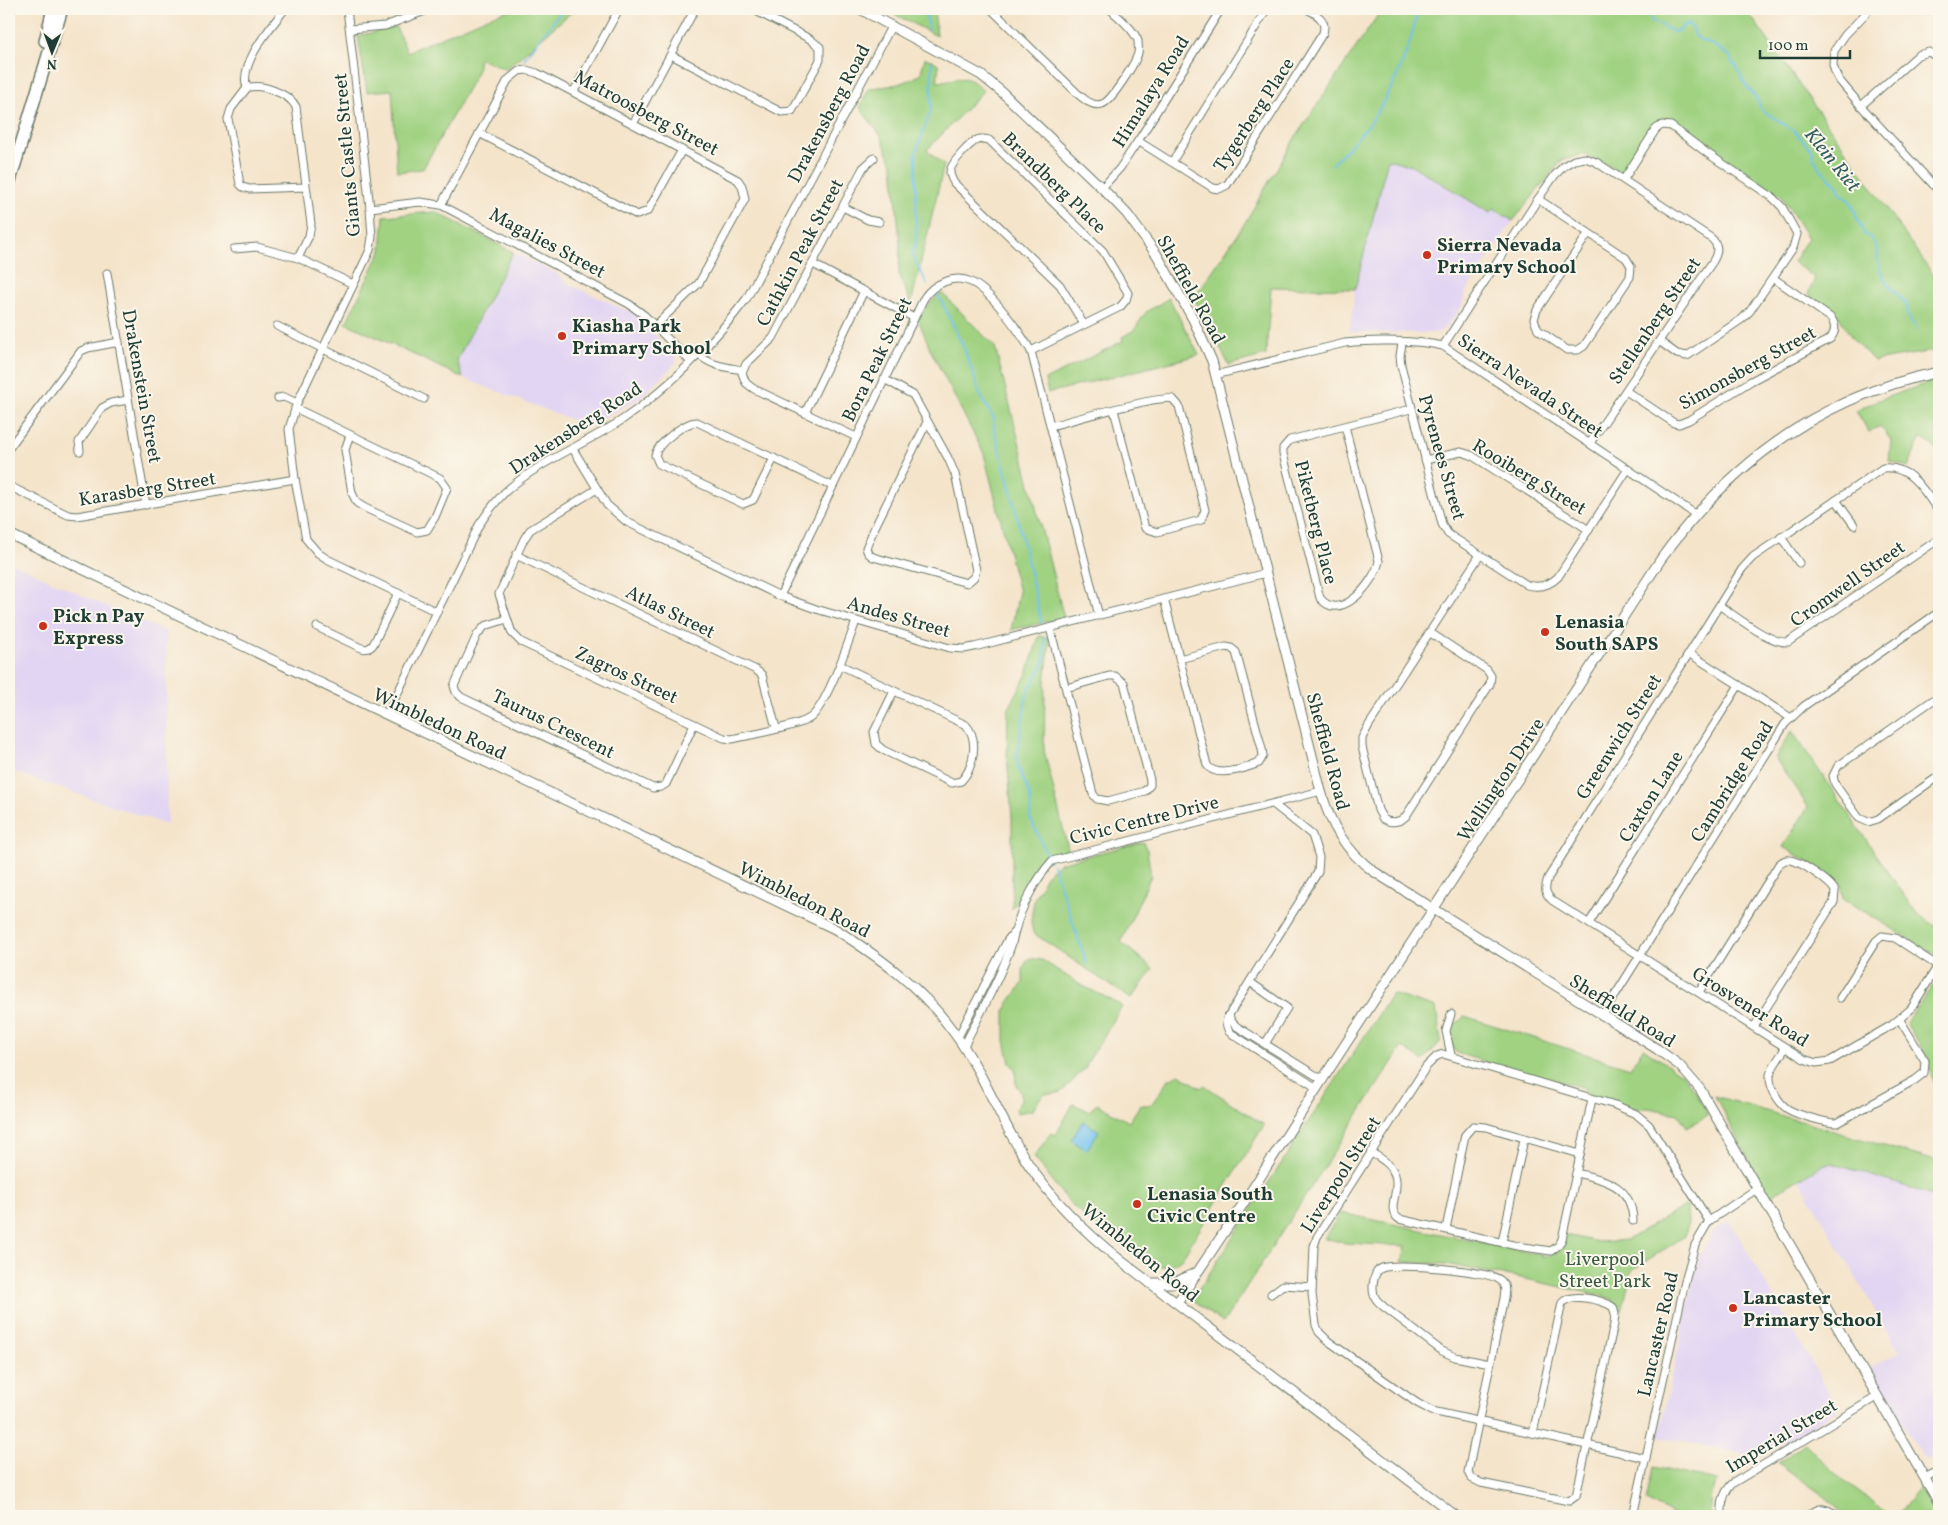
<svg xmlns="http://www.w3.org/2000/svg" width="1948" height="1525" font-family="Vollkorn,serif">
  <rect width="100%" height="100%" fill="#fbf7ec"/>
  <filter id="ink" filterUnits="userSpaceOnUse"><feTurbulence type="fractalNoise" baseFrequency=".02" numOctaves="2"/><feDisplacementMap in="SourceGraphic" scale="10" xChannelSelector="R" yChannelSelector="G"/><feConvolveMatrix kernelMatrix="1 2 1 2 8 2 1 2 1" color-interpolation-filters="sRGB"/></filter>
  <filter id="wash" filterUnits="userSpaceOnUse"><feTurbulence type="fractalNoise" baseFrequency=".0096" numOctaves="4" result="noise"/><feDisplacementMap in="SourceGraphic" scale="20" xChannelSelector="R" yChannelSelector="G"/><feGaussianBlur stdDeviation="1.12" result="paint"/><feColorMatrix in="noise" values="0 0 0 0 0 0 0 0 0 0 0 0 0 0 0 0 0 1.4 0 .05"/><feComposite in="paint" operator="in"/></filter>
  <g filter="url(#wash)">
    <rect width="100%" height="100%" fill="#f4e4ca"/>
    <g fill="#e2d4f3">
      <path d="M1387 159 1413 166 1490 213 1494 209 1513 221 1465 293 1462 306 1446 328 1436 333 1350 332 1355 288Z"/>
      <path d="M513 252 556 273 570 285 635 314 676 357V363L640 398 603 418 596 417 590 427 463 378 457 360Z"/>
      <path d="M9 552 10 553V562L99 603 166 632 167 825 9 770Z"/>
      <path d="M1831 1163 1939 1197V1456L1932 1460 1923 1458 1871 1368 1899 1352 1799 1179 1825 1164Z"/>
      <path d="M1729 1220 1839 1410 1759 1457 1659 1436 1699 1255 1716 1229Z"/>
    </g>
    <g fill="#a0d282" stroke="#60885b">
      <path d="M512 9H575L506 69 479 58 477 72 423 169 397 172 392 90 367 92 358 36 396 27 407 52 488 17Z"/>
      <path d="M894 9H934L937 36 894 14Z"/>
      <path d="M1382 9H1746L1939 283V350L1874 361 1852 338 1838 315 1808 294 1815 278 1793 262 1808 238 1781 195 1668 122 1656 124 1621 172 1584 154 1561 161 1513 221 1494 209 1490 213 1413 166 1388 159 1355 289 1271 287 1266 355 1229 365 1194 298 1243 226 1296 136Z"/>
      <path d="M925 58 934 61 939 65 937 82C960 79 967 72 983 91L927 150 944 165 911 304 899 273 900 242 893 166 881 136 860 108 869 88C887 87 904 84 920 75Z"/>
      <path d="M436 212 513 252 457 360 463 378 346 323 381 251 384 216Z"/>
      <path d="M942 293 995 347 1064 618 1011 630 1019 592 984 454 931 351 918 319 930 302Z"/>
      <path d="M1169 298 1199 355 1048 393 1045 380 1123 341 1122 337 1134 330 1146 312Z"/>
      <path d="M1939 379V451L1921 437 1908 467 1889 461 1891 440 1880 426 1869 432 1856 411 1876 401Z"/>
      <path d="M1039 636 1050 638 1045 683 1044 750 1068 849 1045 859 1012 909V818L1007 756 1008 710 1027 674Z"/>
      <path d="M1792 731 1917 914 1939 928 1938 956 1843 899 1841 884 1835 878 1783 847 1808 807 1775 758Z"/>
      <path d="M1143 842 1147 850 1151 876 1121 942 1153 969 1131 999 1033 933 1031 922 1034 899 1047 874 1059 863Z"/>
      <path d="M1029 958 1042 960 1079 984 1119 1004 1122 1007 1087 1063 1086 1068C1078 1073 1065 1092 1058 1093 1055 1094 1049 1094 1045 1094L1038 1101 1033 1110 1017 1113 1016 1108 1021 1101V1093L1016 1084 1015 1069 1010 1063 1005 1041V1011L1008 1004 1023 983V968Z"/>
      <path d="M1939 977V1091L1932 1077 1927 1057 1906 1023Z"/>
      <path d="M1392 994 1436 1008 1441 1041 1423 1061 1402 1047 1223 1323 1192 1300Z"/>
      <path d="M1464 1016 1630 1068 1643 1048 1683 1075 1695 1090 1708 1115 1687 1127 1678 1114 1648 1108 1636 1109 1584 1093 1585 1088 1558 1081 1557 1085 1457 1053C1452 1049 1446 1031 1452 1026 1456 1022 1461 1022 1464 1016Z"/>
      <path d="M1179 1074 1201 1088 1204 1085 1264 1125 1182 1258C1176 1263 1170 1267 1162 1266 1135 1260 1086 1220 1067 1200 1055 1186 1045 1171 1034 1157L1051 1133 1056 1135 1073 1104 1089 1111 1097 1104 1129 1122 1140 1105H1151L1169 1079Z"/>
      <path d="M1715 1096 1939 1162V1197L1831 1163 1825 1164 1768 1197Z"/>
      <path d="M1687 1205 1688 1224 1685 1236 1632 1270 1622 1311 1613 1300 1603 1296 1512 1276 1494 1274 1446 1264 1402 1262 1406 1246 1345 1243 1324 1238 1341 1213 1545 1256C1558 1254 1562 1249 1566 1235L1598 1242 1627 1240Z"/>
      <path d="M1805 1443 1833 1472 1892 1516H1846L1820 1493 1778 1463Z"/>
      <path d="M1653 1467 1717 1481 1712 1493 1710 1516H1675L1646 1501Z"/>
      <path d="M1919 1488 1933 1512 1930 1516H1896Z"/>
    </g>
    <path fill="#72c2ee" stroke="#488091" d="M1083 1121 1099 1131 1087 1150 1071 1140Z"/>
    <g fill="none" stroke-linecap="round" stroke-linejoin="round">
      <g stroke="#72c2ee" stroke-width="2">
        <path d="M925 9 929 31"/>
        <path d="M1650 9 1652 21 1674 32 1679 31 1685 24C1693 25 1691 30 1695 35 1703 44 1709 42 1717 47 1722 50 1723 53 1730 56L1732 62 1736 66 1748 89 1756 98 1762 110 1794 131 1813 151 1814 158 1819 167 1838 187 1840 193 1850 200 1864 234 1871 238 1878 250C1874 273 1893 290 1907 305V315L1917 329"/>
        <path d="M524 59 563 9"/>
        <path d="M1331 165C1344 151 1365 132 1375 116 1395 84 1412 45 1418 9"/>
        <path d="M927 284 912 254 916 242V152L931 110 932 62"/>
        <path d="M934 291 941 300 964 348 980 394 994 419V429L1015 507 1042 624"/>
        <path d="M1045 637 1044 663 1027 693 1017 756 1018 766 1029 793 1031 803 1030 818 1050 861"/>
        <path d="M1053 865 1087 964"/>
      </g>
    </g>
  </g>
  <g filter="url(#ink)">
    <g fill="none" stroke-linecap="round" stroke-linejoin="round">
      <defs>
        <g id="minor">
          <path d="M347 9 370 208 372 237 370 250 297 403 289 429 295 479 306 539 318 553 327 559 437 612"/>
          <path d="M991 9 1078 94C1085 100 1093 107 1102 104 1111 102 1136 62 1138 53 1139 50 1138 45 1138 41 1134 29 1119 18 1110 9"/>
          <path d="M1870 9 1845 35 1834 51 1833 65 1835 72 1839 80 1861 106 1939 191"/>
          <path d="M350 29 385 26 430 9"/>
          <path d="M671 55 781 112 792 111 820 60V47L810 39 752 9"/>
          <path d="M247 88C238 64 271 27 285 9"/>
          <path d="M574 91 619 9"/>
          <path d="M1861 106 1918 55 1929 52 1939 59"/>
          <path d="M633 124 695 9"/>
          <path d="M479 133 637 215 648 211 682 150"/>
          <path d="M1138 141 1213 188 1219 189 1227 185 1323 33C1327 20 1318 15 1307 9"/>
          <path d="M1172 162 1267 9"/>
          <path d="M1624 179 1656 129 1662 125 1671 126 1707 153 1772 197 1782 207 1797 234 1793 248 1750 311 1742 319 1687 356 1677 354 1659 341"/>
          <path d="M1102 188 1120 168 1138 141 1221 9"/>
          <path d="M1538 199 1626 258 1631 266 1630 277 1584 346 1578 350H1567L1538 330 1534 319 1537 310 1588 234"/>
          <path d="M441 205 508 80 519 71 526 70 537 73 738 180 742 186 745 199 699 283 655 326"/>
          <path d="M843 207 868 220 879 222"/>
          <path d="M370 208 420 202 441 205 629 304 644 315 690 361"/>
          <path d="M234 249 257 247 298 258 353 284"/>
          <path d="M298 258 309 236 311 224 296 107C290 94 261 83 247 88L231 109 228 119 240 184 243 187 249 189 306 187"/>
          <path d="M813 264 914 318"/>
          <path d="M107 273 146 505"/>
          <path d="M277 326 424 399"/>
          <path d="M1402 343 1400 356 1401 365 1442 524 1448 534 1527 585C1539 588 1549 586 1558 577L1628 469"/>
          <path d="M1443 346 1538 199 1555 175 1565 165 1574 160 1585 158 1596 162 1711 238C1719 245 1718 252 1713 261L1590 443"/>
          <path d="M1031 351 1120 307 1126 300 1128 293 1103 251 989 140C985 139 981 138 977 140 970 143 950 164 950 172 950 176 952 179 954 183L1060 285 1084 325"/>
          <path d="M698 354C711 366 725 367 743 370"/>
          <path d="M1215 375 1345 343C1372 340 1417 340 1443 346L1695 514"/>
          <path d="M884 379 913 395 948 458 955 474 976 570 974 577 967 583 873 557 868 553 866 548 874 529 927 422"/>
          <path d="M1626 391 1674 423 1679 424 1689 420 1751 381 1830 339C1836 332 1836 325 1831 318L1773 278"/>
          <path d="M278 398 284 397 297 403"/>
          <path d="M295 408 440 478 447 488 435 517 427 530 417 532 365 508 357 503 352 493 345 450 350 435"/>
          <path d="M805 413 864 291"/>
          <path d="M1051 426C1069 421 1162 394 1173 399L1179 406 1205 510 1201 520 1157 532 1145 528 1114 410"/>
          <path d="M1345 426 1379 561C1375 582 1340 624 1320 598L1283 454V448L1290 440 1411 409"/>
          <path d="M856 437 754 389 746 383 742 373 746 364 773 338 863 168 874 158"/>
          <path d="M9 448 81 351 88 348 119 342"/>
          <path d="M573 449 607 505 627 522 780 596 816 609 950 648 964 649 974 647 1266 573"/>
          <path d="M80 451 79 442 102 408 111 403 128 400"/>
          <path d="M774 458 753 500 743 504 659 464 655 455C658 443 685 422 697 422L832 486"/>
          <path d="M1425 460 1461 452 1471 455 1589 530"/>
          <path d="M9 486 68 515 77 516 295 479"/>
          <path d="M597 489 530 530 524 539 499 594 512 633 521 642 724 738 732 739C749 735 797 727 810 718 826 707 849 641 856 621"/>
          <path d="M1836 500 1854 525"/>
          <path d="M1939 512C1925 492 1911 465 1883 468L1753 557 1742 569 1548 878C1544 889 1545 894 1553 901L1804 1059 1816 1063 1830 1061 1892 1025 1911 1009 1939 964"/>
          <path d="M1781 537 1799 563"/>
          <path d="M516 555 756 670 762 675 776 728"/>
          <path d="M780 596 924 298C933 284 954 274 971 282 991 291 1020 332 1031 351L1099 616"/>
          <path d="M1164 599 1207 765C1216 779 1246 768 1259 763L1263 756 1262 749 1236 652 1231 648 1226 647 1179 659"/>
          <path d="M1720 606C1736 616 1770 644 1788 642L1939 539"/>
          <path d="M507 619 485 626 477 635 454 686 456 692 461 697 653 788 661 787 666 784 694 724"/>
          <path d="M317 627 359 647C365 650 371 649 374 643L398 593"/>
          <path d="M1050 628 1093 794 1097 799 1108 801 1145 791 1150 785V780L1124 683 1115 676H1109L1066 688"/>
          <path d="M1429 632 1487 670 1491 676 1490 684 1406 816C1400 822 1391 824 1383 819L1378 810 1362 747V738L1369 725 1480 555"/>
          <path d="M1690 654 1791 718"/>
          <path d="M840 665 966 725C979 739 974 768 961 781L952 783 883 750 876 744 874 732 894 691"/>
          <path d="M1939 696 1838 766 1833 776 1835 784 1859 818 1868 822 1878 819 1939 776"/>
          <path d="M387 715 479 525C487 513 495 502 505 492 539 461 584 445 622 420 668 389 714 342 747 298L892 25"/>
          <path d="M1273 804 1312 835 1319 857 1318 872 1227 1018 1226 1024 1229 1032 1317 1088"/>
          <path d="M1589 923 1739 685"/>
          <path d="M1250 982 1287 1008 1265 1044"/>
          <path d="M1699 992 1779 864C1783 861 1786 859 1790 860 1800 861 1831 882 1835 891L1834 902 1754 1027"/>
          <path d="M1840 998 1876 941 1882 936 1895 938 1938 966"/>
          <path d="M1451 1014 1446 1031 1451 1055"/>
          <path d="M1229 1015 1231 1021 1236 1026 1323 1080"/>
          <path d="M1602 1016 1785 724 1804 706 1939 612"/>
          <path d="M958 1037 1007 941 1013 933"/>
          <path d="M964 1046C980 1013 999 981 1011 946 1013 941 1013 936 1015 931 1021 907 1036 879 1052 861L1321 791"/>
          <path d="M1785 1048C1781 1056 1772 1066 1770 1075 1769 1086 1777 1100 1785 1107 1792 1114 1827 1123 1837 1123L1915 1080 1924 1073 1925 1061 1900 1020"/>
          <path d="M1371 1153C1420 1176 1379 1205 1399 1219L1517 1246 1551 1251 1559 1245 1562 1239 1592 1099"/>
          <path d="M1576 1173C1606 1180 1632 1185 1633 1221"/>
          <path d="M1446 1229 1465 1135 1473 1126 1486 1127 1580 1154"/>
          <path d="M1502 1242 1524 1139"/>
          <path d="M1271 1294 1283 1285 1312 1287"/>
          <path d="M1490 1364 1455 1357 1442 1351 1384 1307C1382 1305 1378 1302 1376 1299 1371 1292 1372 1272 1382 1268 1397 1263 1488 1270 1500 1280 1506 1285 1505 1291 1504 1298L1468 1472 1471 1478 1481 1483 1569 1501 1576 1496 1614 1324 1615 1314 1613 1307C1603 1300 1571 1292 1562 1303L1533 1433"/>
          <path d="M1646 1458 1450 1415 1432 1411 1417 1403 1328 1341 1319 1332 1316 1325 1312 1294 1314 1246 1317 1237 1426 1067 1437 1056 1443 1054 1615 1105 1636 1114 1649 1125 1709 1221"/>
          <path d="M1925 1478 1939 1470"/>
          <path d="M1633 1516 1686 1277 1695 1245 1709 1221 1758 1188"/>
          <path d="M1722 1516C1721 1503 1723 1492 1733 1483L1878 1396"/>
          <path d="M1809 1516C1820 1505 1827 1508 1838 1516"/>
        </g>
        <g id="tertiary">
          <path d="M860 9 981 75 1003 93 1102 188 1127 214 1157 255 1193 319 1212 361 1321 791C1330 824 1345 850 1373 871L1657 1049 1679 1065 1700 1089 1939 1503"/>
          <path d="M9 534 835 929C879 957 921 987 952 1030 984 1072 1000 1121 1029 1165 1054 1202 1085 1232 1120 1260L1456 1516"/>
          <path d="M1150 1283H1174L1195 1273"/>
          <path d="M1177 1303 1241 1207 1317 1088 1661 559C1730 463 1822 396 1939 372"/>
        </g>
        <g id="primary">
          <path d="M45 41 53 9"/>
          <path d="M9 184 62 9"/>
        </g>
      </defs>
      <use href="#minor" stroke="#6a7768" stroke-width="9"/>
      <use href="#tertiary" stroke="#6a7768" stroke-width="11"/>
      <use href="#primary" stroke="#6a7768" stroke-width="14"/>
      <use href="#minor" stroke="#fff" stroke-width="7"/>
      <use href="#tertiary" stroke="#fff" stroke-width="9"/>
      <use href="#primary" stroke="#fff" stroke-width="11"/>
    </g>
  </g>
  <g fill="#c8321e" stroke="#fbf7ec" stroke-width="2">
    <circle cx="1427" cy="255" r="5"/>
    <circle cx="562" cy="336" r="5"/>
    <circle cx="43" cy="626" r="5"/>
    <circle cx="1545" cy="632" r="5"/>
    <circle cx="1137" cy="1204" r="5"/>
    <circle cx="1733" cy="1308" r="5"/>
  </g>
  <g text-anchor="middle" stroke-width="4" stroke-linejoin="round" paint-order="stroke">
    <g font-size="19" fill="#1f3d34" stroke="#fbf7ec">
      <text transform="translate(1150 91) rotate(-58)" y="7">Himalaya Road</text>
      <text transform="translate(647 112) rotate(28)" y="7">Matroosberg Street</text>
      <text transform="translate(828 113) rotate(-62)" y="7">Drakensberg Road</text>
      <text transform="translate(1253 114) rotate(-57)" y="7">Tygerberg Place</text>
      <text transform="translate(346 155) rotate(-95)" y="7">Giants Castle Street</text>
      <text transform="translate(1055 182) rotate(44)" y="7">Brandberg Place</text>
      <text transform="translate(548 242) rotate(28)" y="7">Magalies Street</text>
      <text transform="translate(799 252) rotate(-62)" y="7">Cathkin Peak Street</text>
      <text transform="translate(1192 289) rotate(61)" y="7">Sheffield Road</text>
      <text transform="translate(1654 320) rotate(-56)" y="7">Stellenberg Street</text>
      <text transform="translate(876 359) rotate(-64)" y="7">Bora Peak Street</text>
      <text transform="translate(1747 367) rotate(-29)" y="7">Simonsberg Street</text>
      <text transform="translate(1531 385) rotate(34)" y="7">Sierra Nevada Street</text>
      <text transform="translate(143 386) rotate(80)" y="7">Drakenstein Street</text>
      <text transform="translate(575 427) rotate(-33)" y="7">Drakensberg Road</text>
      <text transform="translate(1443 457) rotate(74)" y="7">Pyrenees Street</text>
      <text transform="translate(1530 476) rotate(31)" y="7">Rooiberg Street</text>
      <text transform="translate(147 488) rotate(-9)" y="7">Karasberg Street</text>
      <text transform="translate(1317 522) rotate(76)" y="7">Piketberg Place</text>
      <text transform="translate(1847 583) rotate(-35)" y="7">Cromwell Street</text>
      <text transform="translate(671 611) rotate(26)" y="7">Atlas Street</text>
      <text transform="translate(899 616) rotate(16)" y="7">Andes Street</text>
      <text transform="translate(627 674) rotate(25)" y="7">Zagros Street</text>
      <text transform="translate(440 723) rotate(25)" y="7">Wimbledon Road</text>
      <text transform="translate(554 723) rotate(26)" y="7">Taurus Crescent</text>
      <text transform="translate(1618 736) rotate(-58)" y="7">Greenwich Street</text>
      <text transform="translate(1329 751) rotate(75)" y="7">Sheffield Road</text>
      <text transform="translate(1500 779) rotate(-57)" y="7">Wellington Drive</text>
      <text transform="translate(1731 781) rotate(-58)" y="7">Cambridge Road</text>
      <text transform="translate(1650 796) rotate(-58)" y="7">Caxton Lane</text>
      <text transform="translate(1144 819) rotate(-14)" y="7">Civic Centre Drive</text>
      <text transform="translate(805 899) rotate(27)" y="7">Wimbledon Road</text>
      <text transform="translate(1751 1006) rotate(32)" y="7">Grosvener Road</text>
      <text transform="translate(1623 1010) rotate(32)" y="7">Sheffield Road</text>
      <text transform="translate(1340 1174) rotate(-58)" y="7">Liverpool Street</text>
      <text transform="translate(1141 1252) rotate(39)" y="7">Wimbledon Road</text>
      <text transform="translate(1657 1334) rotate(-77)" y="7">Lancaster Road</text>
      <text transform="translate(1781 1435) rotate(-31)" y="7">Imperial Street</text>
    </g>
    <g font-size="19" font-weight="bold" fill="#1f3d34" stroke="#fbf7ec" text-anchor="start">
      <text x="1437" y="251">Sierra Nevada<tspan x="1437" dy="22">Primary School</tspan></text>
      <text x="572" y="332">Kiasha Park<tspan x="572" dy="22">Primary School</tspan></text>
      <text x="53" y="622">Pick n Pay<tspan x="53" dy="22">Express</tspan></text>
      <text x="1555" y="628">Lenasia<tspan x="1555" dy="22">South SAPS</tspan></text>
      <text x="1147" y="1200">Lenasia South<tspan x="1147" dy="22">Civic Centre</tspan></text>
      <text x="1743" y="1304">Lancaster<tspan x="1743" dy="22">Primary School</tspan></text>
    </g>
    <g font-size="19" fill="#395b44" stroke="#fbf7ec">
      <text x="1605" y="1265">Liverpool<tspan x="1605" dy="22">Street Park</tspan></text>
    </g>
    <g font-size="20" font-style="italic" fill="#345e62" stroke="#fbf7ec">
      <text transform="translate(1833 159) rotate(51)" y="7">Klein Riet</text>
    </g>
  </g>
  <rect width="1948" height="1525" fill="none" stroke="#fbf7ec" stroke-width="30"/>
  <g transform="translate(52 52) rotate(181)" stroke="#fbf7ec" stroke-width="4" paint-order="stroke">
  <path d="M0-4L9 19L0 12L-9 19Z" fill="#1f3d34"/>
  <text y="-8" font-size="14" font-weight="bold" text-anchor="middle" fill="#1f3d34">N</text>
  </g>
  <path d="M1760 50v8h90v-8" fill="none" stroke="#1f3d34" stroke-width="2.5"/>
  <text x="1768" y="50" font-size="15" fill="#1f3d34" stroke="#fbf7ec" stroke-width="4" paint-order="stroke">100 m</text>
</svg>
